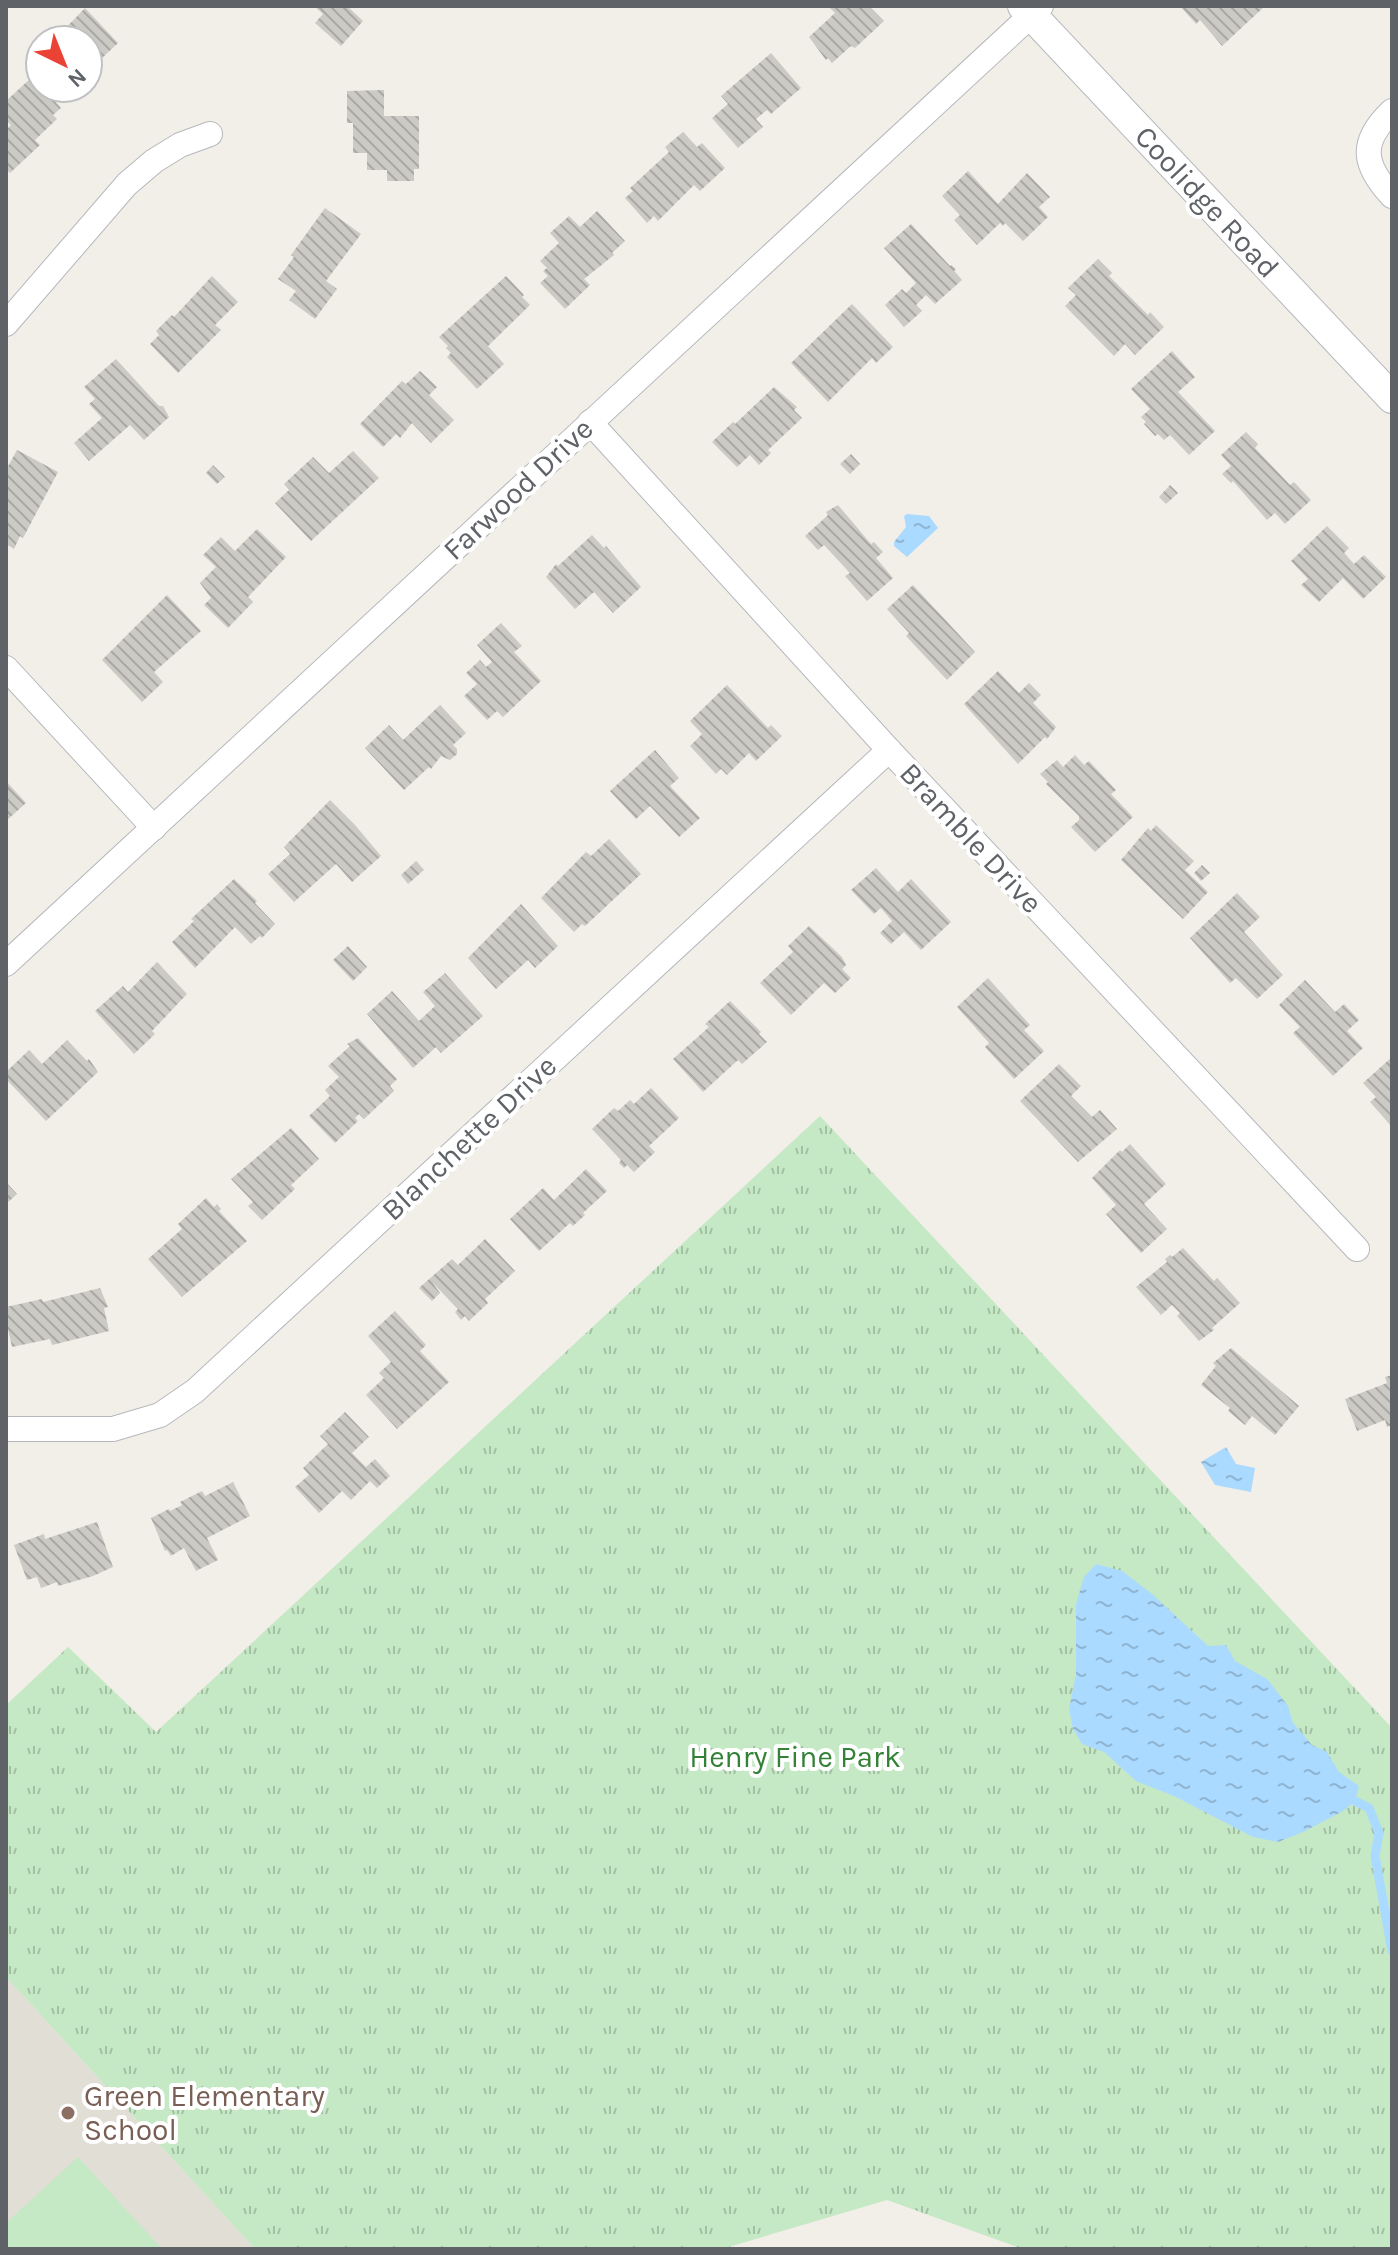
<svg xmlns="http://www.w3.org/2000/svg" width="1398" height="2255" font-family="Karla,sans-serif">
  <defs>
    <pattern id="park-tufts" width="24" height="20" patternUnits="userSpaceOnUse" patternTransform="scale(2)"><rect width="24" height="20" fill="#c5e8c5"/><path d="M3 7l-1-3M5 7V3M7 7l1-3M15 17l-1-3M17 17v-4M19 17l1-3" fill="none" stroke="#a3c0a4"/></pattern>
    <pattern id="water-ripples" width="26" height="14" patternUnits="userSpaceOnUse" patternTransform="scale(2)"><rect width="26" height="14" fill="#aadaff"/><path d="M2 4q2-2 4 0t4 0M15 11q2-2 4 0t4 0" fill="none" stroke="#8eb4d2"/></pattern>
    <pattern id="building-back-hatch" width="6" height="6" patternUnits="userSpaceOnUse" patternTransform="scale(2)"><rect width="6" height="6" fill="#cccac5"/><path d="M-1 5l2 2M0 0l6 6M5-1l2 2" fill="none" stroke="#a9a8a4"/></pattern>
  </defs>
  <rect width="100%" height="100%" fill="#f1efe8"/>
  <path fill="#e1ded6" d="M6 1977 255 2249H6Z"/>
  <path fill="#c5e8c5" d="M78 2157 162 2249H6V2223Z"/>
  <path fill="url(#park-tufts)" d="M820 1116 1392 1728V2249H1023L887 2200 722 2249H255L6 1977V1705L68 1647 156 1732Z"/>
  <g fill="url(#water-ripples)">
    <path d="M907 514 929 516 938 528 907 557 894 546V542L906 527 904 516Z"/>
    <path d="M1226 1447 1236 1464 1255 1468 1251 1492 1215 1485 1201 1462Z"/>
    <path d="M1096 1564 1122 1571 1152 1594 1208 1646 1226 1645 1235 1661 1267 1679 1288 1706 1293 1723 1312 1745 1327 1752 1339 1772 1359 1786 1355 1801 1343 1811 1303 1832 1278 1842 1253 1837 1176 1797 1136 1781 1104 1752 1082 1744 1073 1729 1069 1709 1076 1675V1604L1084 1577Z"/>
  </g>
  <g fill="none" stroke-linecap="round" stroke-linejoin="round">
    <path stroke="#aadaff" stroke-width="9" d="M1355 1801 1369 1808 1379 1833 1375 1856 1392 1951"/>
  </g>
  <g fill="url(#building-back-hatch)">
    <path d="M314 6H347L363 21 341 46 315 23 323 14Z"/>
    <path d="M828 6H869L884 21 855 48 851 46 832 63 828 58 826 60 809 37 835 13Z"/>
    <path d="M1180 6H1265L1222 46 1200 20 1196 24Z"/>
    <path d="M85 8 118 43 99 61 97 59 88 67V40H48L57 32 59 35Z"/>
    <path d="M771 53 801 88 771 114 767 110 756 119 763 127 738 148 712 118 728 104 721 96Z"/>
    <path d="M32 77 61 108 53 115 57 119 35 140 40 145 10 173 6 169V130L11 125 6 120V101Z"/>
    <path d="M384 90V116H419V169H414V181H387V170H367V153H353V123H347V91Z"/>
    <path d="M683 132 697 147 702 143 725 168 700 191 694 185 658 221 654 216 647 223 625 198 633 191 630 188 669 152 665 147Z"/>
    <path d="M968 171 998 204 1027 173 1050 197 1039 207 1048 217 1023 241 1005 223 1003 226 1000 223 977 245 954 220 960 215 942 196Z"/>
    <path d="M325 208 361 234 326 281 337 289 315 319 289 300 296 291 278 279 294 257 291 255Z"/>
    <path d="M597 211 625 241 612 253 614 255 584 279 590 285 565 309 540 283 548 276 543 271 547 268 540 261 559 243 550 233 569 216 580 227Z"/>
    <path d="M911 224 950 266 951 265 956 269 954 271 962 280 935 304 926 295 916 305 922 311 904 327 885 305 902 289 906 293 916 283 884 248Z"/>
    <path d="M1098 259 1112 273 1109 276 1148 315 1150 312 1164 327 1135 355 1125 344 1114 356 1065 306 1076 295 1068 288Z"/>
    <path d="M212 276 238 302 215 325 221 330 178 373 150 344 159 335 156 331 172 315 174 317Z"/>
    <path d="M506 276 524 295 522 297 530 305 488 346 504 364 477 389 447 357 451 353 446 348 448 346 439 337Z"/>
    <path d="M852 304 893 347 876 363 872 358 828 402 791 363Z"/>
    <path d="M1172 351 1195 377 1178 392 1215 431 1189 455 1170 435 1164 440 1158 434 1155 436 1144 424 1146 422 1141 417 1150 409 1131 389Z"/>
    <path d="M116 359 159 406H163L169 417 144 440 130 425 89 461 74 443 102 418 89 404 95 399 84 387Z"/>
    <path d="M420 371 437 387 429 395 454 420 431 443 412 423 400 438 396 434 383 447 360 424 402 381 406 384Z"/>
    <path d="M774 387 797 407 794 410 802 418 768 450 771 453 759 465 750 455 737 467 712 442 733 422 735 424Z"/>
    <path d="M1246 432 1258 444 1255 448 1290 485 1294 482 1311 500 1285 524 1275 513 1267 520 1233 481 1231 483 1222 474 1231 466 1221 455Z"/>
    <path d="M17 450 58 472 23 538 20 536 14 549 6 544V470Z"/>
    <path d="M353 451 379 478 311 541 275 503 289 490 284 484 313 457 329 473Z"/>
    <path d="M851 454 860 464 850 474 840 464Z"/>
    <path d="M213 465 225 477 217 484 206 473Z"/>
    <path d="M1170 485 1178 493 1166 504 1159 497Z"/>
    <path d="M838 505 871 544 874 542 883 552 876 558 893 578 867 601 845 576 850 573 824 545 818 550 805 536 828 515 826 512Z"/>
    <path d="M1327 526 1349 548 1344 553 1354 564 1364 555 1386 577 1363 599 1343 578 1319 602 1301 585 1308 579 1291 561Z"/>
    <path d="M257 529 286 557 248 597 253 602 228 628 204 605 211 598 200 583 216 567 203 555 221 537 235 551Z"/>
    <path d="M592 535 604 548 606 546 641 587 613 613 594 592 575 609 546 577 556 564 558 566Z"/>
    <path d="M913 585 975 652 947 680 906 636 909 633 887 609Z"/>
    <path d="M167 595 201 631 154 672 163 682 142 702 102 660Z"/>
    <path d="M501 623 522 646 514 652 541 681 503 717 497 711 487 720 464 696 477 684 466 673 480 660 486 667 492 662 477 645Z"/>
    <path d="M998 671 1019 693 1029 683 1041 695 1033 703 1056 727 1047 739 1045 737 1018 764 964 704Z"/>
    <path d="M727 685 768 728 771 725 782 736 756 761 749 753 727 775 721 769 716 774 690 746 702 734 690 721Z"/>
    <path d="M440 705 466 733 453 745 457 749V754L450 760 441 756 431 769 429 767 404 790 365 748 389 725 403 740Z"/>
    <path d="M655 750 679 778 670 786 700 818 679 837 650 806 636 819 610 791Z"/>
    <path d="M1075 755 1084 765 1089 761 1116 790 1111 794 1133 817 1095 852 1071 827 1079 820V816L1046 784 1048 782 1040 774 1057 760 1063 767Z"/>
    <path d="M6 781 26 803 6 821Z"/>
    <path d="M330 800 355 825 381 856 352 882 336 864 294 902 268 874 290 854 284 847Z"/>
    <path d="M1156 825 1194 861 1185 870 1208 892 1183 919 1121 860 1148 828 1151 831Z"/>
    <path d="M609 839 641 874 585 926 582 924 574 932 541 898 586 852 591 856Z"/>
    <path d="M416 861 424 870 408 884 401 875Z"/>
    <path d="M1202 865 1210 873 1201 881 1194 873Z"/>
    <path d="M876 868 898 892 911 879 951 922 921 950 904 932 891 944 880 933 892 921 881 908 874 914 851 890Z"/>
    <path d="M234 879 257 901 255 903 275 924 262 938 260 936 251 944 235 927 195 968 172 942 194 921 191 919Z"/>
    <path d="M1237 893 1260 917 1244 932 1283 975 1257 999 1236 978 1230 983 1190 938Z"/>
    <path d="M521 904 558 946 535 968 528 960 496 989 468 958Z"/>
    <path d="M809 926 842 957 846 965 842 969 851 978 835 993 824 983 791 1015 760 983 793 952 788 946Z"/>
    <path d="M348 946 367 967 353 981 333 960Z"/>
    <path d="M157 962 187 994 152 1031 155 1034 134 1054 95 1011 123 986 128 992Z"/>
    <path d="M445 973 483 1016 441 1053 436 1047 413 1068 367 1014 392 991 419 1021 435 1006 423 992Z"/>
    <path d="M988 978 1030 1025 1024 1030 1044 1051 1014 1079 985 1047 989 1043 957 1007Z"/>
    <path d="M1305 980 1335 1012 1344 1004 1359 1020 1347 1031 1363 1048 1333 1076 1293 1033 1300 1027 1279 1005Z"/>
    <path d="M730 1001 761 1032 759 1034 767 1042 742 1064 738 1060 703 1092 673 1059 709 1027 705 1024Z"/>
    <path d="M358 1038 397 1079 390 1086 394 1091 364 1119 359 1114 355 1118 358 1121 335 1143 309 1116 330 1096 325 1090 339 1077 328 1066 350 1046 347 1044Z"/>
    <path d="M67 1040 87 1061 89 1059 98 1072 46 1121 6 1079V1072L29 1050 42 1064Z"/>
    <path d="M1392 1057V1127L1370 1102 1376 1097 1363 1083Z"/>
    <path d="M1059 1064 1081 1086 1071 1096 1092 1117 1100 1110 1117 1129 1078 1162 1020 1101Z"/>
    <path d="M651 1088 679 1118 649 1146 655 1152 634 1172 627 1165 624 1168 619 1163 621 1160 592 1129 614 1108 618 1111 630 1100 634 1104Z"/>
    <path d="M291 1128 319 1159 291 1185 295 1189 262 1220 248 1206 253 1202 231 1179Z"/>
    <path d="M1130 1144 1166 1184 1144 1204 1167 1229 1141 1253 1106 1214 1116 1205 1092 1178 1120 1150 1122 1152Z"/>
    <path d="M586 1169 607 1191 583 1213 585 1215 573 1226 570 1223 539 1251 510 1219 543 1188 554 1200Z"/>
    <path d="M6 1182 17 1194 6 1204Z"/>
    <path d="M206 1198 214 1207 217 1204 221 1209 219 1211 247 1241 182 1297 148 1259 182 1229 178 1224Z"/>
    <path d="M485 1239 515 1271 485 1299 488 1303 469 1321 465 1316 461 1320 455 1312 458 1309 432 1282 440 1293 432 1301 419 1288 452 1259 458 1265Z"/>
    <path d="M1183 1248 1214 1281 1217 1278 1240 1303 1212 1328 1214 1330 1199 1341 1177 1316 1180 1313 1172 1305 1161 1315 1136 1287 1167 1262 1165 1259 1170 1255 1172 1257Z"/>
    <path d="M100 1288 108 1307 104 1308 109 1331 52 1345 50 1339 12 1347 6 1320V1307L42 1299 43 1302Z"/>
    <path d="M395 1311 426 1345 420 1351 449 1382 397 1429 366 1395 384 1378 379 1373 391 1362 368 1336Z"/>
    <path d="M1231 1348 1299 1406 1275 1435 1252 1416 1245 1425 1228 1411 1230 1408 1201 1385 1216 1366 1213 1363Z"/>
    <path d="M1392 1375V1425L1387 1427 1385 1420 1357 1431 1345 1399 1387 1383 1385 1377Z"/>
    <path d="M345 1412 369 1437 352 1453 366 1467 375 1459 390 1476 377 1488 370 1481 351 1500 342 1491 319 1513 295 1487 309 1475 303 1468 328 1444 320 1436Z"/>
    <path d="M233 1482 250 1516 207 1538 218 1560 196 1571 184 1548 171 1556 167 1550 165 1551 151 1518 169 1509 170 1511 182 1505 180 1502 202 1491 205 1496Z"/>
    <path d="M97 1522 113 1567 93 1576 58 1586 57 1582 41 1588 37 1577 27 1580 14 1545 44 1534 45 1539Z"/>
  </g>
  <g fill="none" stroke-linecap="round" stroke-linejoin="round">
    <defs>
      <g id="minor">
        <path d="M1392 111C1359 142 1363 165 1392 196"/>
        <path d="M6 324 127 184 154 161 180 145 210 134"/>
        <path d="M590 422 889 750 1357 1249"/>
        <path d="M6 668 154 828"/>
        <path d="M6 964 1041 6"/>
        <path d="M6 1429H113L160 1415 195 1391 889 750"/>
      </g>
      <path id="tertiary" d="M1023 6 1392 398"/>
    </defs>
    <use href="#minor" stroke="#b5b8bc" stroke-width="26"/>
    <use href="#tertiary" stroke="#b5b8bc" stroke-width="32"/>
    <use href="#minor" stroke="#fff" stroke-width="24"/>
    <use href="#tertiary" stroke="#fff" stroke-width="30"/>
  </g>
  <circle fill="#8d6e63" stroke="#fff" stroke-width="3" cx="68" cy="2113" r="8"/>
  <g text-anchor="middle" stroke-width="8" stroke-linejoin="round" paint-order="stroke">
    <g font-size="30" fill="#5f6368" stroke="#fff">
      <text transform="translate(1207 202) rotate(47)" y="10">Coolidge Road</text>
      <text transform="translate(518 489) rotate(-43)" y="10">Farwood Drive</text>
      <text transform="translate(971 838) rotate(47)" y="10">Bramble Drive</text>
      <text transform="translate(469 1138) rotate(-43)" y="10">Blanchette Drive</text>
    </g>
    <g font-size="30" fill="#348238" stroke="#fff">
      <text x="795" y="1767">Henry Fine Park</text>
    </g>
    <g font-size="30" fill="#785e54" stroke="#fff" text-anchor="start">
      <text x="84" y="2106">Green Elementary<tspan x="84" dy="34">School</tspan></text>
    </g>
  </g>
  <rect width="1398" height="2255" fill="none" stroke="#5f6368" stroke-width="16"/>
  <g transform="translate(64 64) rotate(137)"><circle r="38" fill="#ffffff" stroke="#bfc1c3" stroke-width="2"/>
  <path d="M0-6L14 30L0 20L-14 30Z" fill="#ea4335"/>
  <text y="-12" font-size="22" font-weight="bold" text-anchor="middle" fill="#5f6368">N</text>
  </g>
</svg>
